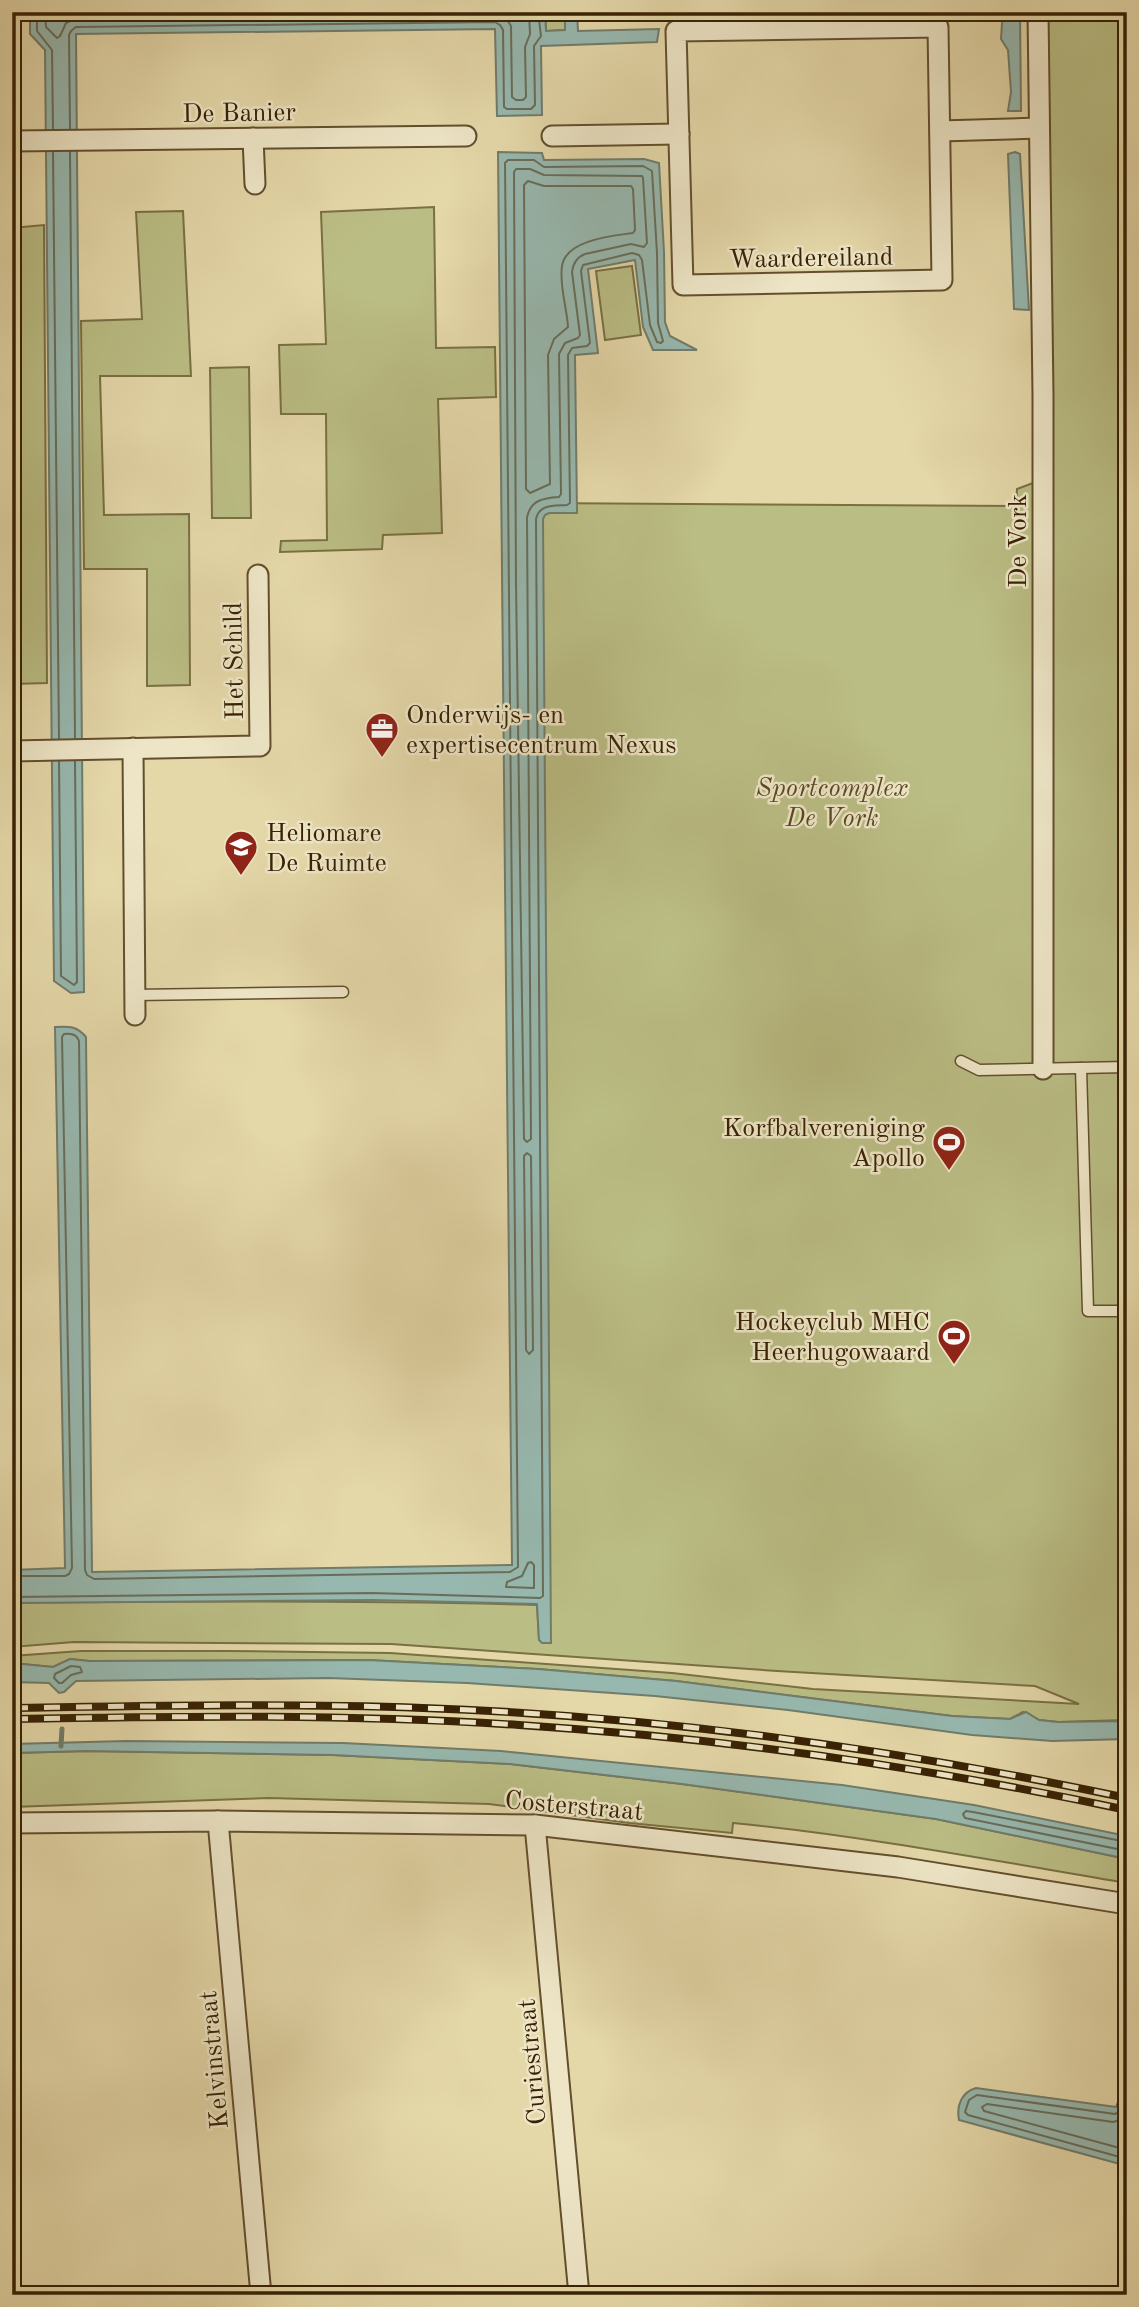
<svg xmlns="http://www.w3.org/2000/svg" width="1139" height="2307" font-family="'Old Standard TT',serif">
  <rect width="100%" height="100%" fill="#e4d7a8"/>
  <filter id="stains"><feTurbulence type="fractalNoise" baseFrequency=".00286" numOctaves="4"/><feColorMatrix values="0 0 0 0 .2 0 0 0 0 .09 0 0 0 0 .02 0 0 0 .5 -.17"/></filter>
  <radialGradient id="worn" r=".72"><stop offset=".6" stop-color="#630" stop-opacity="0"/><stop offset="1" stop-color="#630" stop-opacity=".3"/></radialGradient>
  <g fill="#babd84" stroke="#797044" stroke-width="2">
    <path d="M545 12H565V30L546 31Z"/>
    <path d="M1039 12H1127V1720L1058 1722 1039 1720 1023 1712 1010 1719 952 1716 676 1681 538 1669 368 1660 89 1661 70 1659 53 1667 12 1663V1656L81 1651H227L390 1653 672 1673 813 1689 1079 1704 1035 1686 777 1671 391 1644 74 1642 12 1647V1603C187 1601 362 1600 537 1605L539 1640 535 503 1016 506 1017 489 1041 480Z"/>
    <path d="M434 207 436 348 495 347 496 397 438 399 442 533 383 535 382 549 280 552 281 541 327 540 326 414H281L279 345 326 344 321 212Z"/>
    <path d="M183 211 191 376H100L104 515 189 514 190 685 147 686V569H84L81 321 142 319 136 212Z"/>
    <path d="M44 225 47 683 12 684V228Z"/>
    <path d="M632 266 641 335 605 340 596 271Z"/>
    <path d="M249 367 251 518H212L210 368Z"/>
    <path d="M87 1751 333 1755 510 1764 682 1784 936 1819 1127 1859V1883C996 1861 865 1836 733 1823L732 1833 629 1823 489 1804 269 1798 12 1807V1753Z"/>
  </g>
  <g fill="#97b8af" stroke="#717c6a" stroke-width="2">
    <path d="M30 12H545L546 31 565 30V12H577L578 31 659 29 657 42 541 46 542 115 497 116 495 29 76 34 84 992 71 993 54 981 45 50 30 34Z"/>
    <path d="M1008 12H1020L1021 111H1008L1011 92 1008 50 1001 39 1002 23Z"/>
    <path d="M498 152 542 153 544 160 644 159 659 163 664 252 665 322 670 336 697 350H653L643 327 635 260 588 269 598 353 575 355 577 513H549L545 515 543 519 551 1643H542L539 1640 537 1604 372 1600 12 1603V1570L65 1568 55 1027C69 1026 77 1026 86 1037L92 1572 512 1565C509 1094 500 623 498 152Z"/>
    <path d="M1015 152 1020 154 1029 310 1014 309 1008 154Z"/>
    <path d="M70 1659 89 1661 368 1660 538 1669 676 1681 952 1716 1010 1719 1026 1712 1039 1720 1058 1722 1127 1721V1739L1052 1741 972 1735 788 1710 655 1696 467 1683 328 1678 76 1681 64 1692 59 1693 49 1683 12 1682V1663L53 1667Z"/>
    <path d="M126 1741 343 1743 501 1751 842 1785 974 1805 1127 1836V1859L936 1819 682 1784 510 1764 333 1755 87 1751 12 1753V1744Z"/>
    <path d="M1127 2080V2166L959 2120C956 2105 962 2092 976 2088L1116 2107Z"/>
  </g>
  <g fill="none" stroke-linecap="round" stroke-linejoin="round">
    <g stroke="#686d59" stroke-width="2">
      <path d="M37 12V31L52 50 53 129"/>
      <path d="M45 12 46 27 57 38 60 36 66 23 77 18 496 13 506 18 511 26 512 97 516 100H523L526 97 525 47 530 34 529 12"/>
      <path d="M70 129 69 35 71 31 76 27 495 22 500 25 503 30 504 107 507 109H531L535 105 534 46 541 36 538 12"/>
      <path d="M53 152 59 739"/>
      <path d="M70 152 75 738"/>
      <path d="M516 169H530L544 175 642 176 643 178 647 243 644 247 631 244 585 254C577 257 573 263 572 272L580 335 578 338 565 343 559 354 561 494 559 497C543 498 531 500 527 517L531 1139 527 1142 524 1139 516 584 514 172Z"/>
      <path d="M528 181 544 186H631L633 189 635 230 633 233C611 236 566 240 562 266 559 285 567 308 568 327L554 339 548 355 550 484 530 493 526 489 524 185Z"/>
      <path d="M59 761 61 976 74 985 77 982 75 761"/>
      <path d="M527 1153 531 1156 533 1350 529 1354 526 1350 524 1156Z"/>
      <path d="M531 1562 534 1565V1588L506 1587 507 1582 522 1576 528 1563Z"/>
      <path d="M12 1576H65L69 1574 72 1568 62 1037 64 1034C71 1033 77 1034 79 1041L85 1570 87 1575 94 1579 510 1572 518 1567 505 163 508 160H534L544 167 643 166 652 171 657 253 658 323 663 341 661 343 657 342 650 325 642 260 639 255 632 253 583 265 581 271 590 343 587 346 572 348 568 355 570 503 567 505C554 506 539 504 536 519L543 1596 540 1598 372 1593 12 1597"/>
      <path d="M71 1666 80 1667 82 1672 71 1675 62 1683H59L54 1678 55 1674Z"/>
      <path d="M1127 1842 973 1812 966 1811 963 1814 965 1818 1127 1851"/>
      <path d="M1127 2099 1121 2111 1115 2114 977 2095 969 2100 965 2112 968 2115 1127 2159"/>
      <path d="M1127 2118 1113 2122 987 2104 982 2107 984 2111 1127 2150"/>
    </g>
    <path stroke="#717c6a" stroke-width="5" d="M61 1746 62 1729"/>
    <defs>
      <g id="lane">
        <path d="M135 995 343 992"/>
        <path d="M961 1061 979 1070 1127 1067"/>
        <path d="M1081 1068 1088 1311H1127"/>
      </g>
      <g id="street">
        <path d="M1038 12 1043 395V1069"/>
        <path d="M938 27 942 280 683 285 676 31Z"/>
        <path d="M940 131 1039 128"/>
        <path d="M552 136 679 134"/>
        <path d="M253 138 255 184"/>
        <path d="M12 141 466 136"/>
        <path d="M133 748 135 1015"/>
        <path d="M12 751 260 746 258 575"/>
        <path d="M218 1821 261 2295"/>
        <path d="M12 1823 218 1821 535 1825 898 1867 1127 1904"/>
        <path d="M535 1825 579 2295"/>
      </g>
    </defs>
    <use href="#lane" stroke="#634f2c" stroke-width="13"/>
    <use href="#street" stroke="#634f2c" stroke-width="23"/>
    <use href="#lane" stroke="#ede5c6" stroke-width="10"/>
    <use href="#street" stroke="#ede5c6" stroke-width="19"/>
    <defs>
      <g id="rail">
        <path d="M12 1708C149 1706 286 1703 423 1708 660 1716 895 1749 1127 1798"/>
        <path d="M12 1719C181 1716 350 1714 519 1725 724 1738 926 1767 1127 1810"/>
      </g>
    </defs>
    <use href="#rail" stroke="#382203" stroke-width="8"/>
    <use href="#rail" stroke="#ede5c6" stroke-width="5" stroke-dasharray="16" stroke-linecap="butt"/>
  </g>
  <defs>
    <symbol id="office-pin" viewBox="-11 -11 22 30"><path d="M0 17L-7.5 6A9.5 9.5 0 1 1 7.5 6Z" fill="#8f2418" stroke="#ede5c6"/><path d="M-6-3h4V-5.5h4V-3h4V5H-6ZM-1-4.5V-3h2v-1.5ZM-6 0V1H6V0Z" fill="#fff"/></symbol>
    <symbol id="school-pin" viewBox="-11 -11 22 30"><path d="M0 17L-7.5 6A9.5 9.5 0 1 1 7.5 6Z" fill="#8f2418" stroke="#ede5c6"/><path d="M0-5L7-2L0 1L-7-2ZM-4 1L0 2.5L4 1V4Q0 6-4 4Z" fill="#fff"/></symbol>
    <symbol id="stadium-pin" viewBox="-11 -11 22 30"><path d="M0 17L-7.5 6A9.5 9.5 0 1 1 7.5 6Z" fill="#8f2418" stroke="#ede5c6"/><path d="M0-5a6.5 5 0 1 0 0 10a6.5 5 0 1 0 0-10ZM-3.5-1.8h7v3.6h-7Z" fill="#fff"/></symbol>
  </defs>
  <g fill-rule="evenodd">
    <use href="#office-pin" x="363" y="710" width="38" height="52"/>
    <use href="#school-pin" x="222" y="828" width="38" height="52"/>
    <use href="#stadium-pin" x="930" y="1123" width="38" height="52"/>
    <use href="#stadium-pin" x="935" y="1317" width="38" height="52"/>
  </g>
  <g text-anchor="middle" stroke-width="5" stroke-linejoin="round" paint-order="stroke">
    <g font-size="26" fill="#382203" stroke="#ede5c6">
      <text transform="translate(239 112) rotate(-1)" y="9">De Banier</text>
      <text transform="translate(811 257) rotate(-1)" y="9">Waardereiland</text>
      <text transform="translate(1017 541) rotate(-90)" y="9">De Vork</text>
      <text transform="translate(233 661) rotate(-91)" y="9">Het Schild</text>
      <text transform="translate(574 1805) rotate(5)" y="9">Costerstraat</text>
      <text transform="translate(213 2060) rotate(-95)" y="9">Kelvinstraat</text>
      <text transform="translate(531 2062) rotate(-95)" y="9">Curiestraat</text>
    </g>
    <g font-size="26" fill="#382203" stroke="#ede5c6" text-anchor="start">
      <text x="406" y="723">Onderwijs- en<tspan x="406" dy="30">expertisecentrum Nexus</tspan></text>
      <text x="266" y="841">Heliomare<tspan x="266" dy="30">De Ruimte</tspan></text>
      <text x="925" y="1136" text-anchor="end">Korfbalvereniging<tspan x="925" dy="30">Apollo</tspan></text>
      <text x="930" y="1330" text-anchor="end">Hockeyclub MHC<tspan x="930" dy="30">Heerhugowaard</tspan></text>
    </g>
    <g font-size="26" font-style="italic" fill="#584923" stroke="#ede5c6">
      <text x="832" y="796">Sportcomplex<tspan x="832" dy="30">De Vork</tspan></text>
    </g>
  </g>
  <rect width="1139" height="2307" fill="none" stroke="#e4d7a8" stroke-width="42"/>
  <rect x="14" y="14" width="1111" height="2279" fill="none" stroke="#382203" stroke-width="3.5"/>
  <rect x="21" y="21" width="1097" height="2265" fill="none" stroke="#382203" stroke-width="2"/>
  <rect width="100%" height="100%" filter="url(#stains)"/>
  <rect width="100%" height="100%" fill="url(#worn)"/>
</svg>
